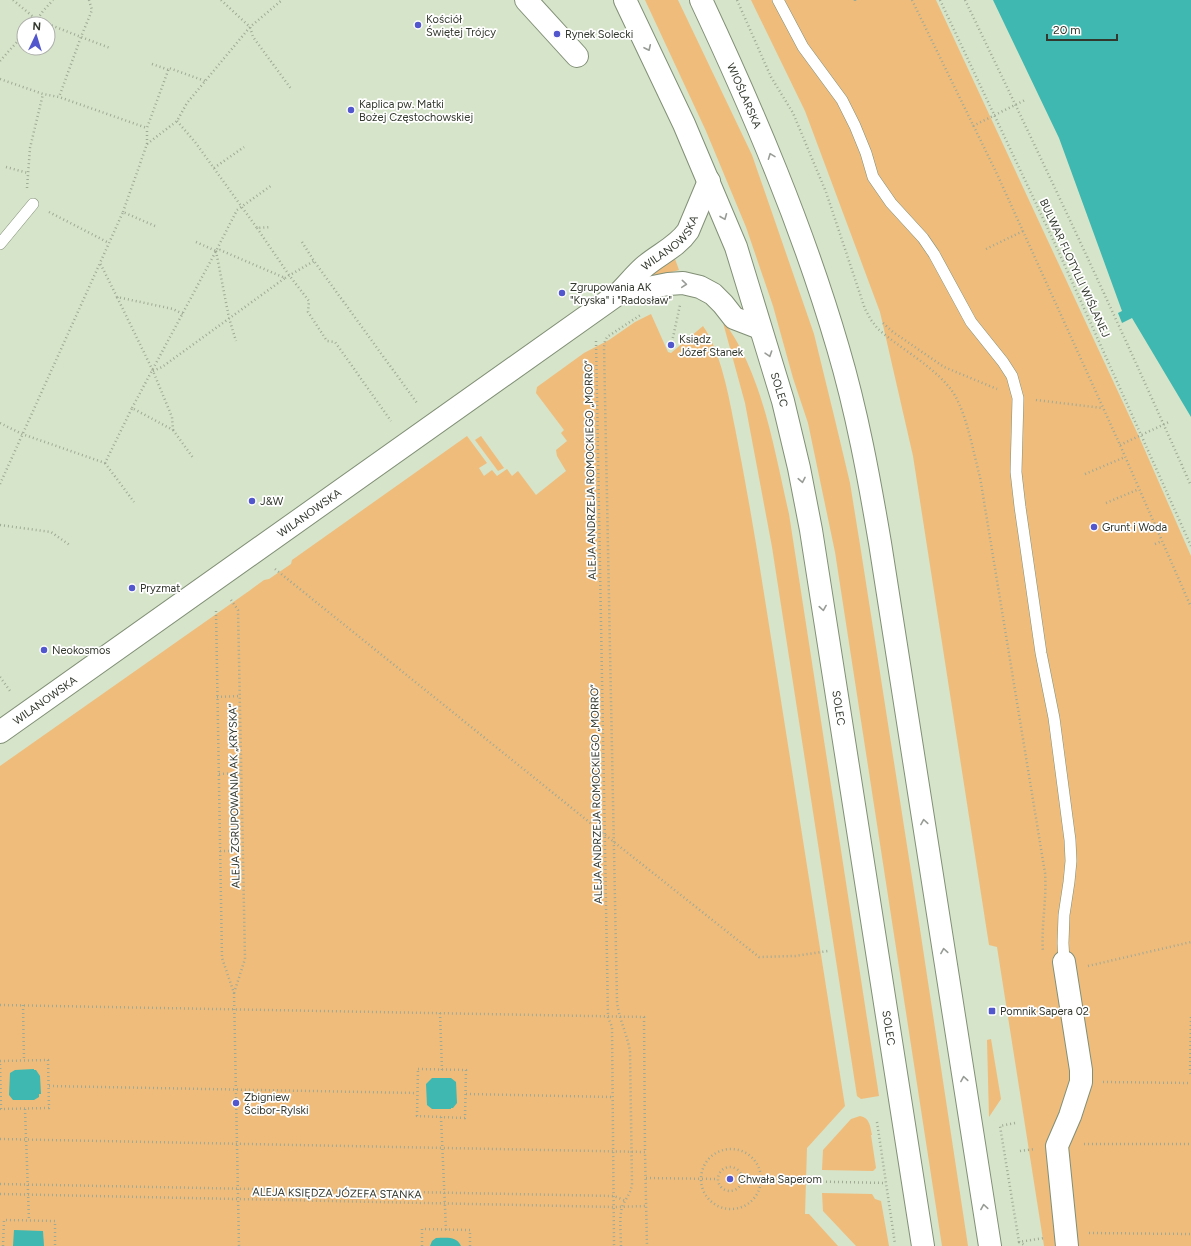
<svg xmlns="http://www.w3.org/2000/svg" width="1191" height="1246" font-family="Figtree,sans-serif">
  <rect width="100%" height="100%" fill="#d6e4c9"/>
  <g fill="#efbc7c">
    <path d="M645 0H678L752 155 814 334 835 420 850 483 861 551 918 916 968 1246H942L835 552 808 423 793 378 773 306 746 227 706 131Z"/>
    <path d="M751 0H936L1140 439 1191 556V1246H1044L997 947 989 945 913 456 880 312 805 111Z"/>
    <path d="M675 259 679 270 643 280 661 266Z"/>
    <path d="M651 314 668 352 671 353 703 326C721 352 729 397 735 428 745 479 754 530 762 581 790 756 817 931 845 1106L807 1148 805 1214H809L838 1246H0V766L249 591 264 580 269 579 291 564 292 560 467 436 487 463 479 468 484 476 492 470 497 476 507 469 512 476 518 471 536 495 566 471 557 456 556 450 567 441 561 433 564 430 536 393 537 387 584 353 609 340 635 322Z"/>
    <path d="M722 319C763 373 774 450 789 514L879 1096 861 1099 857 1096 772 547 745 403Z"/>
    <path d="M481 436 504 468 498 471 475 440Z"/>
    <path d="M991 1039 1001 1099 989 1117 987 1040Z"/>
    <path d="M860 1116C870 1118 870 1126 872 1135H871L876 1168 873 1171 822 1170 823 1150 851 1119Z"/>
    <path d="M822 1193 872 1194 875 1199 881 1201 889 1246H856L823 1211Z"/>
  </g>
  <g fill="#3eb8b0">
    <path d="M993 0H1191V417L1132 318 1122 323 1118 313 1122 311 1059 138Z"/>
    <path d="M34 1069V1070H36L40 1076 41 1094H39V1097L34 1100H13L9 1095 10 1073 15 1070Z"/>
    <path d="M432 1078H451L456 1082 457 1103 453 1108H451V1109H432L427 1105 426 1084Z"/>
    <path d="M14 1230 43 1231 44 1246H13Z"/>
    <path d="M436 1238C448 1238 456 1236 461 1246H430L432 1241Z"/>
  </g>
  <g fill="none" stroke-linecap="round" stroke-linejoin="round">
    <defs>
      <g id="lane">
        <path d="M778 0 803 47 842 100 855 126 866 153 873 177 891 203 923 238 934 254 971 322 1003 362 1012 376 1018 398 1016 472 1020 507 1041 653 1054 718 1070 840 1071 861 1069 882 1064 915 1063 943 1064 962"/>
        <path d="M0 244 33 204"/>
      </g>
      <g id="street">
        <path d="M526 0 577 56"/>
        <path d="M618 294 668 284 683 283 700 287 713 294 723 304 734 318 760 328"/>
        <path id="s1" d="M0 732 618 294C627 285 635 275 644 267 659 254 677 247 688 231L709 181"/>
        <path d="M1064 962 1081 1070V1082L1070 1116 1057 1146 1067 1246"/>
      </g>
      <g id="primary">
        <path id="s2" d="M625 0 684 124 736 247 783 401 799 468 811 530 923 1246"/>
        <path id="s3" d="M701 0C754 113 803 228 838 348 857 412 869 478 880 543L990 1246"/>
      </g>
    </defs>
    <use href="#lane" stroke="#818f76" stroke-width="12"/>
    <use href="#street" stroke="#818f76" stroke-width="24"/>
    <use href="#primary" stroke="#818f76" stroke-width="24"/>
    <g stroke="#9faa95" stroke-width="2.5" stroke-dasharray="1 3" stroke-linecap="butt">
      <path d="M13 0 37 20 33 24"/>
      <path d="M89 0 92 10 81 37 110 48"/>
      <path d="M221 0 250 27 253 37 292 90"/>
      <path d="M737 0 771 77 793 113 826 192 865 309 871 320 878 329C901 349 930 364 949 387 966 407 973 452 980 477L1045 873C1047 899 1041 925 1043 952"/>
      <path d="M912 0 997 174 1120 445 1191 607"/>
      <path d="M940 0 1056 246 1191 546"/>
      <path d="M965 0C1043 161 1119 323 1191 486"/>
      <path d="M855 1V0"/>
      <path d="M47 24 37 20 43 11 53 0"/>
      <path d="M48 24 81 37 59 97"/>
      <path d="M0 61 24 34"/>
      <path d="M152 64 169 70"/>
      <path d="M0 79 43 94 59 97 147 128 169 68 205 81"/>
      <path d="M177 121 195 142 257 228 270 227"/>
      <path d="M973 126 1025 100"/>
      <path d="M147 144 177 121 187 103 250 27 282 0"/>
      <path d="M6 167 28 173"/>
      <path d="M214 168 244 147"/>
      <path d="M27 188 30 148 43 94"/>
      <path d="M49 212 109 243"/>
      <path d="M123 212 147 144V128"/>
      <path d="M155 226 123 212 100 263 117 297 173 309 183 314"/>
      <path d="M257 228 289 275 309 301 308 312 327 341 335 342 391 421"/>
      <path d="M196 242 216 251 237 210 272 185"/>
      <path d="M302 242 314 261 417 403"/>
      <path d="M986 249 1023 231"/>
      <path d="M216 251 229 318 236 341"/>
      <path d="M285 278 314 261"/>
      <path d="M883 323 893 332 944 367 997 389"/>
      <path d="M596 341 608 1017 612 1027 614 1246"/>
      <path d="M672 342 680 305"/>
      <path d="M153 371 162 367 285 278 220 250 216 251"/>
      <path d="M1036 400 1102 408"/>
      <path d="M132 408 216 251"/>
      <path d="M0 423 22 434 105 463 132 408 173 430 172 417 153 371 117 297"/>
      <path d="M173 430 194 459"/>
      <path d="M1120 445 1169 422"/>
      <path d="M105 463 134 502"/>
      <path d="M1085 474 1125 457"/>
      <path d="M0 484 100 263"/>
      <path d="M1106 503 1139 489"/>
      <path d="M0 525 51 532 71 546"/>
      <path d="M1155 544 1162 541"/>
      <path d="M275 569 614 842 759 957 795 956 828 951"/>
      <path d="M231 600 238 610 245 959 234 993"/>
      <path d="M216 611 222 958 234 993 239 1246"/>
      <path d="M0 677 10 691"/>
      <path d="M217 697 240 696"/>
      <path d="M219 774 241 773"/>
      <path d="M220 851H243"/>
      <path d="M1088 966 1191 942"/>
      <path d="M0 1005 644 1017 645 1152"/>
      <path d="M23 1005 24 1061"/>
      <path d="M440 1013 442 1070"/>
      <path d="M1191 1017 1190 1072 1191 1075"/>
      <path d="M48 1060 49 1108 1 1109 0 1061Z"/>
      <path d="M418 1069 466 1070 465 1118 417 1116Z"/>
      <path d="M1103 1082 1191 1083"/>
      <path d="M49 1086 417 1093"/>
      <path d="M466 1094 613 1097"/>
      <path d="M25 1109 29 1220"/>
      <path d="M441 1117 446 1230"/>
      <path d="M877 1122 895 1244"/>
      <path d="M1015 1123 1000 1126 1019 1242 1044 1238"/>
      <path d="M0 1139 645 1152 647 1246"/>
      <path d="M1084 1144H1191"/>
      <circle cx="731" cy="1179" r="30"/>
      <path d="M1020 1151 1035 1149"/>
      <circle cx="730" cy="1179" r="12"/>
      <path d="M646 1178 718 1179"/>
      <path d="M742 1180 886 1183"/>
      <path d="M0 1184 614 1196 626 1201"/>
      <path d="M0 1194 614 1207 646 1206"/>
      <path d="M1089 1233 1191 1234"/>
      <path d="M1019 1242 1026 1246"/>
      <path d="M3 1246 4 1220 55 1221V1246"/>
      <path d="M422 1246V1229L470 1230V1246"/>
      <path d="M621 1246C621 1234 619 1219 622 1207 625 1199 631 1194 632 1184L630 1051C627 1034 619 1019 617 1002L604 347 605 341 607 337 642 314"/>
    </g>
    <use href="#lane" stroke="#fff" stroke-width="11"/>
    <use href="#street" stroke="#fff" stroke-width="22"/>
    <use href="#primary" stroke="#fff" stroke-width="22"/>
  </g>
  <defs><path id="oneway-chevron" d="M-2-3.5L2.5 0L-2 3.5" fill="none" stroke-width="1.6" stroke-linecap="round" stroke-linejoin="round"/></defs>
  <g stroke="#989c96">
    <use href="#oneway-chevron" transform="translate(648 48) rotate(65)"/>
    <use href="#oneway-chevron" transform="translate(771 156) rotate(-111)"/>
    <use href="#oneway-chevron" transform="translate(724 217) rotate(68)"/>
    <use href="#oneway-chevron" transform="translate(684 284) rotate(5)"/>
    <use href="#oneway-chevron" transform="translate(769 354) rotate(72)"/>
    <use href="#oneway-chevron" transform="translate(802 480) rotate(79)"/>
    <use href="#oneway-chevron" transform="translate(823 608) rotate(81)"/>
    <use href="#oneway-chevron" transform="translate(924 822) rotate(-99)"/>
    <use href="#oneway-chevron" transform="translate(944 951) rotate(-99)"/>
    <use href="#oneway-chevron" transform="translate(964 1079) rotate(-99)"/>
    <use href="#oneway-chevron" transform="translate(984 1207) rotate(-99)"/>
  </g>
  <g fill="#5357cd" stroke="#fff" stroke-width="1.5">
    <circle cx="418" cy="25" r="4"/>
    <circle cx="557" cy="34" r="4"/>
    <circle cx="351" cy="110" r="4"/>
    <circle cx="562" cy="293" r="4"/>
    <circle cx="671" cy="345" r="4"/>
    <circle cx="252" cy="501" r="4"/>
    <circle cx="1094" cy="527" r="4"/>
    <circle cx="132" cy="588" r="4"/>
    <circle cx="44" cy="650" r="4"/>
    <rect x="988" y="1007" width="8" height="8" rx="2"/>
    <circle cx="236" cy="1103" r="4"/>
    <circle cx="730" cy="1179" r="4"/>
  </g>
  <g text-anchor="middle" stroke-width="3.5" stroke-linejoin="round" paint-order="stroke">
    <g font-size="11" fill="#32382d" stroke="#fff" text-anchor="start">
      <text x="426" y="23">Kościół<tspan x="426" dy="13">Świętej Trójcy</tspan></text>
      <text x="565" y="38">Rynek Solecki</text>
      <text x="359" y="108">Kaplica pw. Matki<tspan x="359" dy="13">Bożej Częstochowskiej</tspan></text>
      <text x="570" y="291">Zgrupowania AK<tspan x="570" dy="13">"Kryska" i "Radosław"</tspan></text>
      <text x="679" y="343">Ksiądz<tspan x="679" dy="13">Józef Stanek</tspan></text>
      <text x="260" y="505">J&amp;W</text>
      <text x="1102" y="531">Grunt i Woda</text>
      <text x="140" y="592">Pryzmat</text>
      <text x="52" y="654">Neokosmos</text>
      <text x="1000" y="1015">Pomnik Sapera 02</text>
      <text x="244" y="1101">Zbigniew<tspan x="244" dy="13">Ścibor-Rylski</tspan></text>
      <text x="738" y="1183">Chwała Saperom</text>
    </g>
    <g font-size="11" fill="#32382d" stroke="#fff">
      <text dy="4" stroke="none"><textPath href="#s3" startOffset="105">WIOŚLARSKA</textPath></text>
      <text dy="4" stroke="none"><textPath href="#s1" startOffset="831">WILANOWSKA</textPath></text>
      <text transform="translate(1075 268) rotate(65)" y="4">BULWAR FLOTYLLI WIŚLANEJ</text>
      <text dy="4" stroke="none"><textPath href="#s2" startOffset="420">SOLEC</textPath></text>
      <text transform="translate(590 470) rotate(-91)" y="4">ALEJA ANDRZEJA ROMOCKIEGO „MORRO”</text>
      <text dy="4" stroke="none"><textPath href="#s1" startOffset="379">WILANOWSKA</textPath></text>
      <text dy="4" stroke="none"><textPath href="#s1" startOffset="55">WILANOWSKA</textPath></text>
      <text dy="4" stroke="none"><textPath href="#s2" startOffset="744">SOLEC</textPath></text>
      <text transform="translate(596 794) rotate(-91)" y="4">ALEJA ANDRZEJA ROMOCKIEGO „MORRO”</text>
      <text transform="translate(234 796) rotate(-91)" y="4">ALEJA ZGRUPOWANIA AK „KRYSKA”</text>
      <text dy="4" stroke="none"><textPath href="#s2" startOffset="1068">SOLEC</textPath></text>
      <text transform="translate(337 1193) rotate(1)" y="4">ALEJA KSIĘDZA JÓZEFA STANKA</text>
    </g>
  </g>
  <g transform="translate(36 36) rotate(4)"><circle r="19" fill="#ffffff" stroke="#adafab"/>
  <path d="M0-3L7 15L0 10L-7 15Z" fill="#5357cd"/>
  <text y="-6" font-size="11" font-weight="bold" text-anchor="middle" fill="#32382d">N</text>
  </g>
  <path d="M1047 34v6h70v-6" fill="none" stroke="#32382d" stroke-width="2"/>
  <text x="1053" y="34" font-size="12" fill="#32382d" stroke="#ffffff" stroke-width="3" paint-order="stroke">20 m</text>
</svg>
